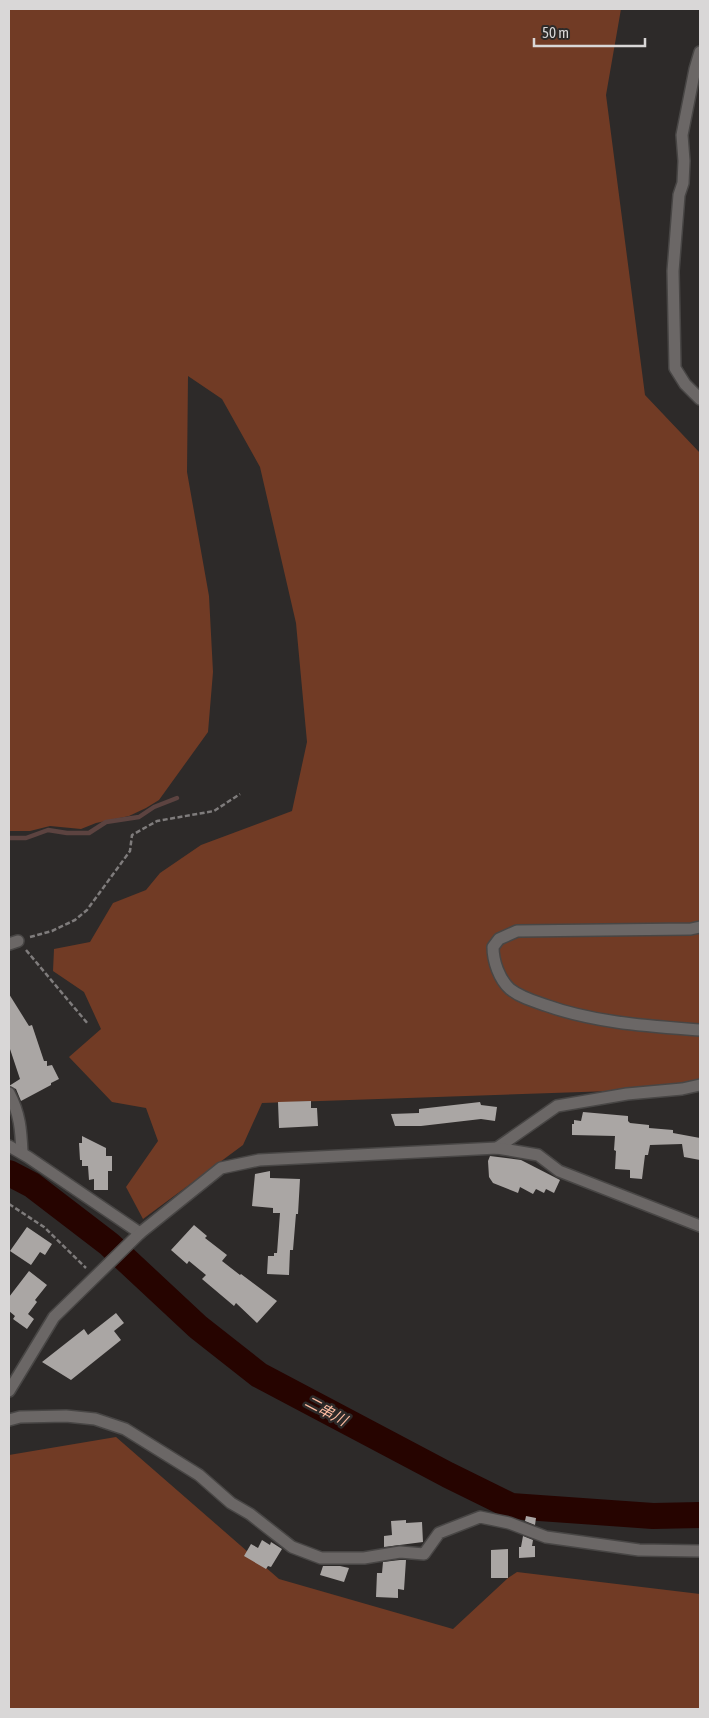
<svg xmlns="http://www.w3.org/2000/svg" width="709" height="1718" font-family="'Asap Condensed','Noto Sans JP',sans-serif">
  <rect width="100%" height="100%" fill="#2d2a29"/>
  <g fill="#713b25">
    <path d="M9 9H621L606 95 645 395 700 453V1088L262 1103 243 1145 143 1219 126 1187 158 1141 146 1108 112 1102 69 1057 101 1029 84 992 53 971 54 949 90 942 113 903 146 890 160 873 201 845 292 811 307 742 296 623 260 467 222 399 188 376 187 472 209 596 213 672 208 732 159 800 146 808 129 816 96 823 81 829 50 826 30 831H9Z"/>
    <path d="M116 1437 279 1579 453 1629 508 1578 517 1572 700 1594V1709H9V1455Z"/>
  </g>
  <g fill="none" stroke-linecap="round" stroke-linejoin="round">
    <path stroke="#5c4340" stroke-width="4.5" d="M9 838H26L48 830 67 833H89L106 822 139 817 154 807 177 798"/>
    <path stroke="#260400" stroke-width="26" d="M9 1173 32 1185 109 1244 198 1327 259 1375 448 1475 511 1506 653 1516 700 1515"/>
  </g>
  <g fill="#aaa6a4">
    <path d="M9 994 29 1026 32 1025 44 1061H47V1066L52 1065 59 1079 51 1083V1085L21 1101 16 1089 9 1086 20 1079 9 1046Z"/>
    <path d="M311 1101V1108H317L318 1126 279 1128 278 1102Z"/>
    <path d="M480 1102 481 1105 497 1107 495 1121 481 1119 421 1126H395L391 1114 419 1113V1109Z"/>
    <path d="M583 1112 628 1116V1121L630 1123 649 1125V1128L673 1130V1133L700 1138V1160L684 1157 682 1144 650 1145 648 1155H645L642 1179 630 1178V1170L615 1169 616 1151 614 1150 615 1136 572 1135V1124H574V1120L581 1121Z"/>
    <path d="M82 1136 106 1148V1156H112V1171H108V1190H94V1179L89 1180 88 1166H82V1160H80L79 1143H82Z"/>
    <path d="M490 1156 521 1160 560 1180 554 1193 546 1189 544 1193 536 1189 533 1194 520 1187 518 1193 493 1183 489 1177 488 1161Z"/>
    <path d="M270 1171V1178L300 1179 298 1214H296L293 1250H290L289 1275 267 1274 268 1256H274V1253H277L280 1213H273V1208L252 1206 255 1174Z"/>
    <path d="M194 1225 207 1236 205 1238 227 1255 222 1261 240 1275 241 1274 277 1301 257 1323 236 1303 234 1306 202 1279 206 1275 189 1261 187 1264 171 1250Z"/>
    <path d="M27 1227 52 1244 45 1255 40 1252 31 1265 10 1251Z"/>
    <path d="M29 1271 47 1285 35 1300 37 1302 28 1314 34 1319 27 1329 13 1319 15 1316 9 1311V1297Z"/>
    <path d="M116 1313 124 1323 114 1331 121 1340 71 1380 42 1362 84 1329 88 1335Z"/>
    <path d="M526 1516 536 1518 535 1525 525 1521Z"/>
    <path d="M406 1520V1523L422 1522 423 1542 384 1547V1536L392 1535 391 1521Z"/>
    <path d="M523 1536 533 1540 532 1546H535V1557L519 1558V1547H521Z"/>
    <path d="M262 1540 270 1545 271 1542 282 1549 271 1567 268 1566 266 1569 244 1556 251 1544 258 1548Z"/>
    <path d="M508 1549V1578H491V1550Z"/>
    <path d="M400 1560H406L404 1590 398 1589V1598L376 1597 377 1573H382L383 1562Z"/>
    <path d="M323 1566H340L349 1568 344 1582 320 1575Z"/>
  </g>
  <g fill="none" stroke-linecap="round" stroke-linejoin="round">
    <defs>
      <g id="minor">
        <path d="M700 52 695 69 682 135 684 161 683 183 679 195 673 271 675 368 685 384 700 399"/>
        <path d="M700 927 691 929 517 931 499 939 493 947C493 961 499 979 510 989 520 997 533 1001 545 1005 595 1023 648 1026 700 1030"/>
        <path d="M9 944 18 941"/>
        <path d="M9 1093C20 1114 21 1130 22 1153"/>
        <path d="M9 1146 28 1157 140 1233"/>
        <path d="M497 1148 557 1106 627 1094 682 1089 700 1085"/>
        <path d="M9 1391 54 1317 140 1233 221 1168 259 1160 497 1148 538 1155 559 1171 700 1226"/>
        <path d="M9 1420 20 1417 66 1416 95 1419 125 1429 199 1475 231 1503 250 1514 292 1547 321 1558H364L400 1552 424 1554 439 1533 480 1517 509 1523 546 1537 582 1542 639 1550 700 1551"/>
      </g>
    </defs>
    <use href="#minor" stroke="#484645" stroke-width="14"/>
    <g stroke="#7f7c7c" stroke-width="2.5" stroke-dasharray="5 2.5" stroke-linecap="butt">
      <path d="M30 937 52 931 75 920 87 910 130 851 132 835 157 821 214 811 240 794"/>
      <path d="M26 950 88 1024"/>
      <path d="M9 1204 44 1227 86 1268"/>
    </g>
    <use href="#minor" stroke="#6b6766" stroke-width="11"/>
  </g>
  <g text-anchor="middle" stroke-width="5" stroke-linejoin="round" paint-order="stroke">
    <g font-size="15" font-style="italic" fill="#fcbba1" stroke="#2d2a29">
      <text transform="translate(326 1411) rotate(28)" y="5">二串川</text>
    </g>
  </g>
  <rect width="709" height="1718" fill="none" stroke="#d9d7d7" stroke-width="20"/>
  <path d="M534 38v8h111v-8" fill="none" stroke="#d9d7d7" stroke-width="2.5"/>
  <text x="542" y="38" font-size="15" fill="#d9d7d7" stroke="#2d2a29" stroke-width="4" paint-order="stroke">50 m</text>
</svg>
